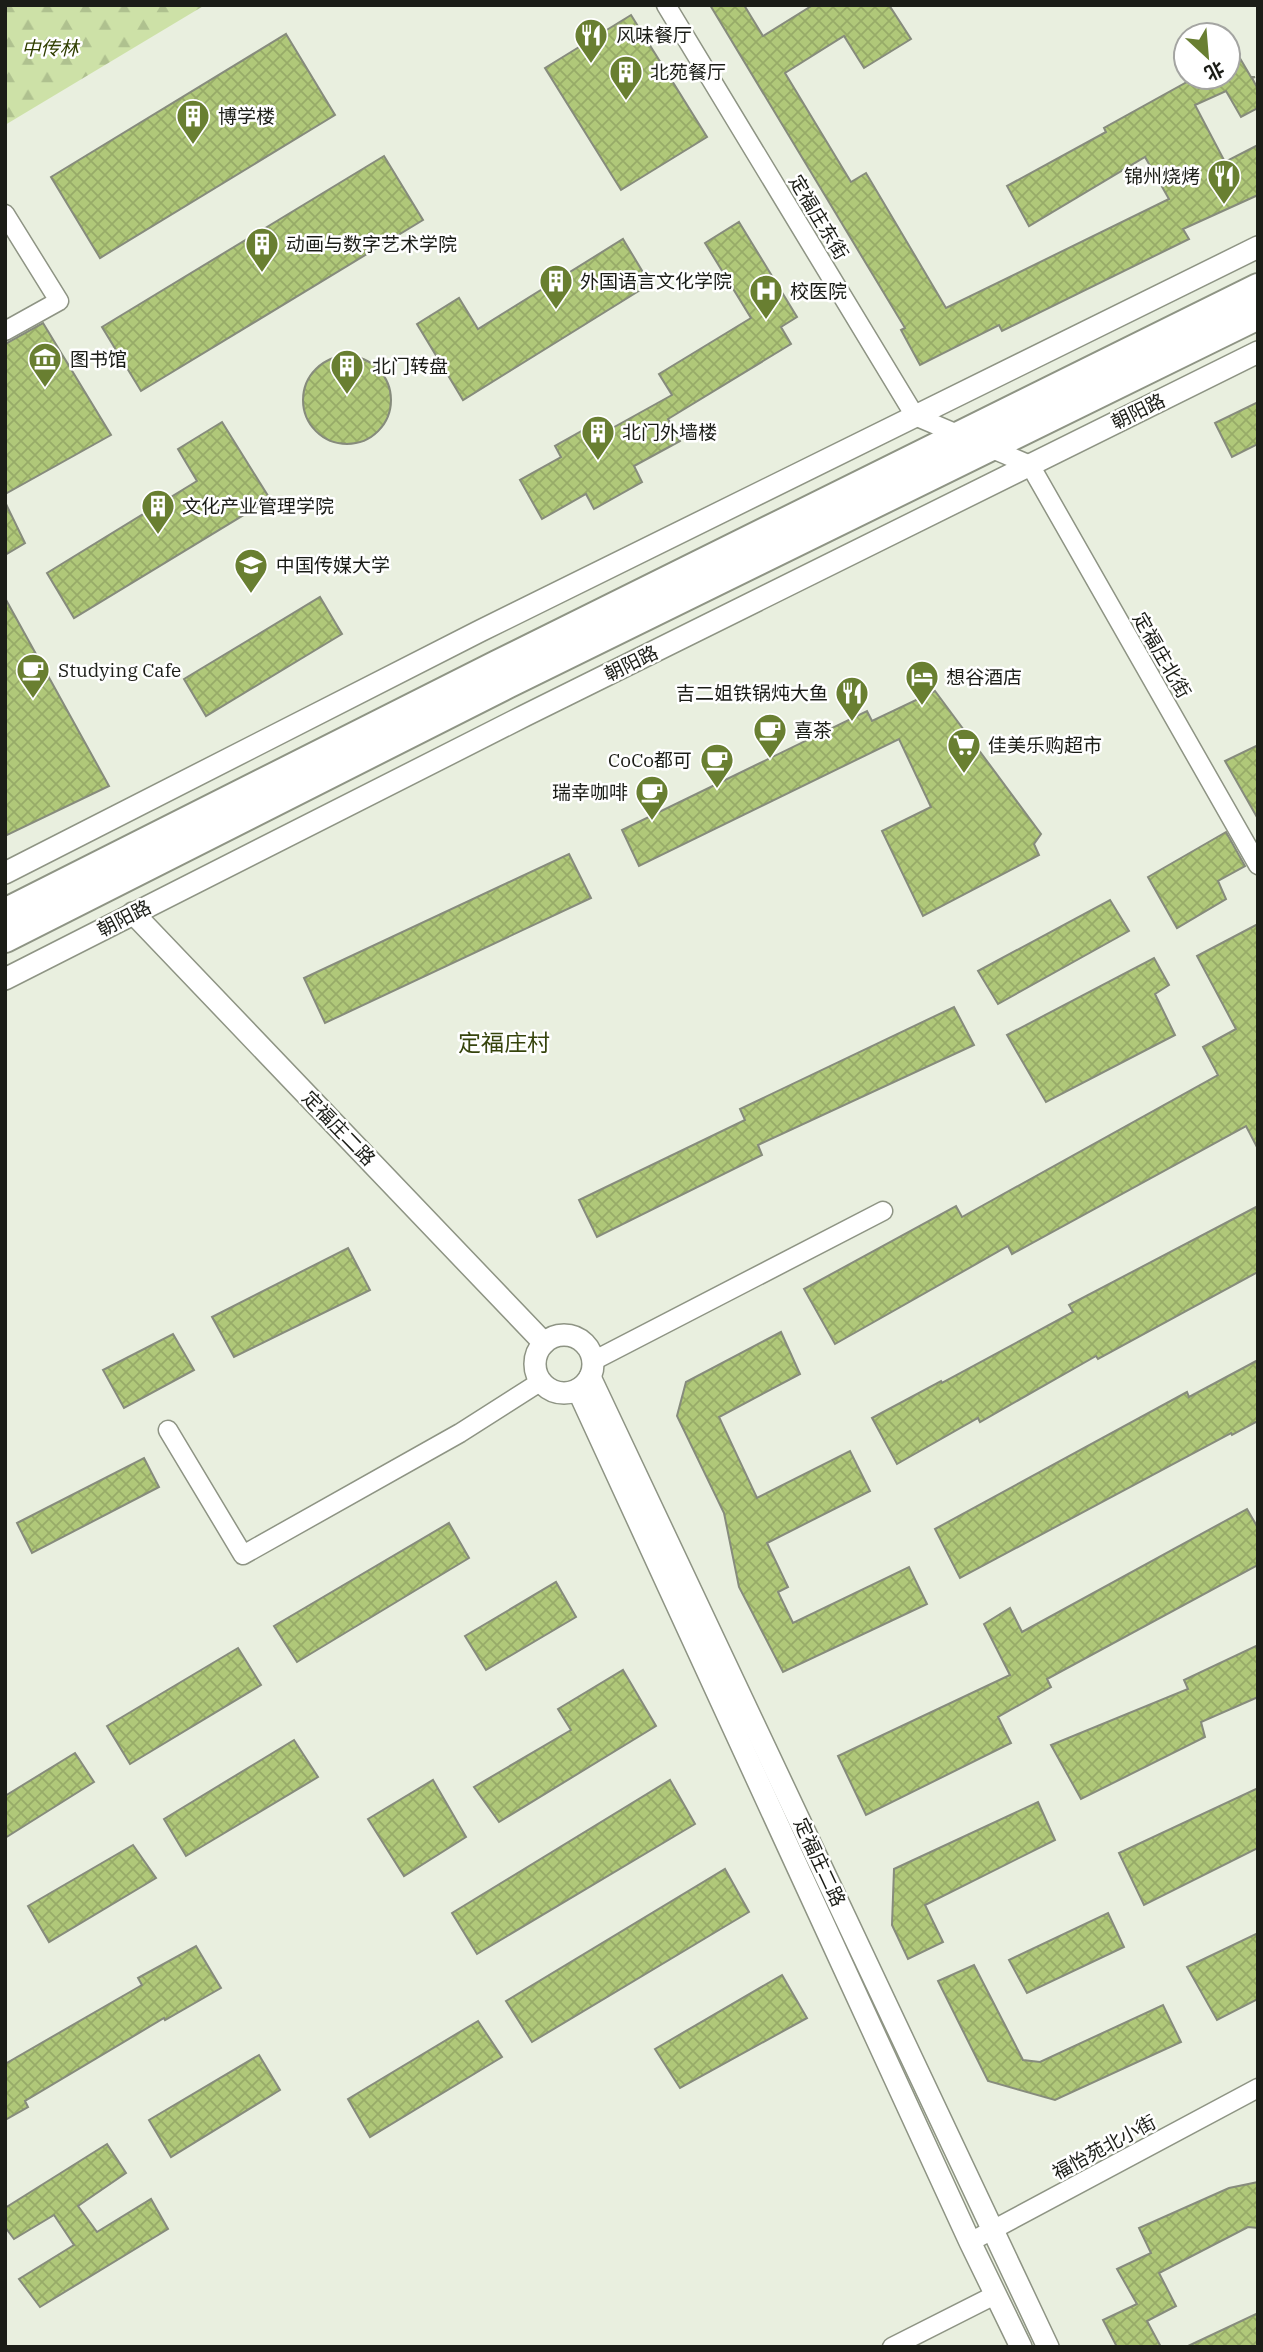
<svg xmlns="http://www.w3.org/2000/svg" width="1263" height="2352" font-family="'IBM Plex Serif','Noto Sans SC',serif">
  <defs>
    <pattern id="forest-firs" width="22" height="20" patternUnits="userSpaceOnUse" patternTransform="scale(1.75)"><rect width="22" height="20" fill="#cde1a7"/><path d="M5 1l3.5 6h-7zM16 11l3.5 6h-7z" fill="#afc18f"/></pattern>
    <pattern id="building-cross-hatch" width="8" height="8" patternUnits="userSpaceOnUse" patternTransform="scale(1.75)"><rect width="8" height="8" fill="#b0c879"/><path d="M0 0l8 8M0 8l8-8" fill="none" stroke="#97ab68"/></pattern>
  </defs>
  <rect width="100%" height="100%" fill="#e9efdf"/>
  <path fill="url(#forest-firs)" d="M5 5H205L5 125Z"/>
  <g fill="url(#building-cross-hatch)" stroke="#868b7c" stroke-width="2">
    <path d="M710 5H744L763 36 813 5H889L911 39 864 68 844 36 785 73 851 182 866 173 946 308 1169 199 1145 157 1029 226 1007 186 1106 132 1104 128 1196 77H1228V38L1251 77H1255L1252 78 1258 89V108L1241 117 1226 91 1195 105 1225 162 1258 145V195L1183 229 1189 239 1002 331 999 325 920 365 901 330 905 328Z"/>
    <path d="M631 15 707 137 621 190 545 68Z"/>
    <path d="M286 34 335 115 100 258 51 177Z"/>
    <path d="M384 156 423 220 141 391 102 327Z"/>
    <path d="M739 222 797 317 781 327 791 344 668 419 680 441 634 466 642 482 594 509 586 494 542 519 520 480 561 457 555 446 601 420 607 431 672 395 659 374 751 318 705 243Z"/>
    <path d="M623 239 650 284 463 400 417 324 459 298 478 329Z"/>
    <path d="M43 323 111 435 5 494V344Z"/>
    <circle cx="347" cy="400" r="44"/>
    <path d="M1258 402V444L1232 457 1215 423Z"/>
    <path d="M222 422 270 499 74 618 47 573 197 481 178 449Z"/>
    <path d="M5 502 25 543 5 555Z"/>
    <path d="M320 597 342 634 206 716 184 679Z"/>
    <path d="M5 598 109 786 5 836Z"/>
    <path d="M935 691 1041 834 1034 844 1039 855 923 916 882 831 931 807 899 739 639 866 622 830 867 711 872 721Z"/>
    <path d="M1258 745V819L1225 761Z"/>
    <path d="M1226 832 1245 866 1218 881 1226 899 1177 928 1148 877Z"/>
    <path d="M569 854 591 898 325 1023 304 978Z"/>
    <path d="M1110 900 1129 931 998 1004 978 971Z"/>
    <path d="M1258 924V1149L1246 1126 1012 1254 1008 1246 835 1344 804 1289 956 1206 962 1217 1218 1075 1203 1047 1236 1029 1197 956Z"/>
    <path d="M1154 958 1169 985 1155 994 1175 1035 1046 1102 1007 1035Z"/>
    <path d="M954 1007 974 1045 758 1145 762 1155 597 1237 579 1200 745 1120 740 1109Z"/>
    <path d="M1258 1206V1272L1098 1359 1096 1356 980 1422 978 1418 897 1464 872 1418 941 1381 942 1383 1073 1312 1069 1305Z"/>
    <path d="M348 1248 370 1290 234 1357 212 1317Z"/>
    <path d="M781 1332 800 1374 719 1417 757 1498 850 1451 870 1491 767 1543 788 1587 778 1592 793 1623 909 1567 927 1604 783 1672 739 1587 724 1513 677 1416 686 1382Z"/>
    <path d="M173 1334 194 1370 124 1408 103 1370Z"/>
    <path d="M1258 1360V1421L1232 1435 1231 1433 960 1578 935 1529 1187 1392 1189 1397Z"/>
    <path d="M144 1458 159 1487 32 1553 17 1523Z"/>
    <path d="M1247 1509 1258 1528V1565L1047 1679 1051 1687 998 1717 1011 1743 866 1815 838 1756 1010 1675 984 1624 1010 1608 1022 1632Z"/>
    <path d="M449 1523 469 1558 297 1662 274 1626Z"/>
    <path d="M556 1582 576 1617 486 1670 465 1636Z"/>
    <path d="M1258 1645V1697L1201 1722 1205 1737 1081 1799 1051 1745 1188 1689 1184 1680Z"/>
    <path d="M238 1648 261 1685 130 1764 107 1726Z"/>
    <path d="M623 1670 656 1726 499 1822 474 1787 571 1730 558 1709Z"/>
    <path d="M294 1740 318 1777 186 1856 164 1819Z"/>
    <path d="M75 1753 94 1782 5 1838V1796Z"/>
    <path d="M433 1780 466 1837 404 1876 368 1819Z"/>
    <path d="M670 1780 695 1824 477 1954 452 1913Z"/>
    <path d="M1258 1788V1848L1144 1905 1119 1853Z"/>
    <path d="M1038 1802 1055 1840 925 1905 943 1942 908 1959 892 1925 894 1869Z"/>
    <path d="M133 1845 156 1878 49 1942 28 1906Z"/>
    <path d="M725 1869 749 1912 532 2042 506 2001Z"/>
    <path d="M1108 1913 1124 1947 1027 1993 1009 1960Z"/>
    <path d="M1258 1933V1999L1217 2020 1187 1967Z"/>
    <path d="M196 1946 221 1988 165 2020 164 2018 25 2101 28 2107 5 2120V2064L142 1985 138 1978Z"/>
    <path d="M974 1965 1023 2060 1040 2062 1163 2005 1181 2042 1055 2100 988 2081 938 1981Z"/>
    <path d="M782 1975 807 2018 680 2088 655 2049Z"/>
    <path d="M478 2021 502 2057 370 2137 348 2099Z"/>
    <path d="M259 2055 280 2090 171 2157 149 2120Z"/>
    <path d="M107 2144 126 2173 78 2206 97 2232 151 2199 168 2229 40 2307 19 2279 74 2245 54 2215 14 2239 5 2227V2208Z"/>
    <path d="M1258 2182V2228L1248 2227 1159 2273 1176 2306 1147 2321 1161 2347H1117L1103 2320 1137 2304 1117 2269 1151 2253 1139 2228 1229 2188Z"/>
    <path d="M1258 2313V2347H1186Z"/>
  </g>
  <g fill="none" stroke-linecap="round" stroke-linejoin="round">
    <defs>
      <g id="minor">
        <path d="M666 5 915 416 1030 465 1258 865"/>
        <path d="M5 214 59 301 5 331"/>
        <path d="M593 1361 883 1211"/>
        <path d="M168 1430 243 1555 460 1433 540 1382"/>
        <path d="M970 2242 1258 2088"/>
        <path d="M892 2347 995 2295"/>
      </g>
      <g id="tertiary">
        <path d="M5 873 480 631 1258 247"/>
        <path d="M133 913 544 1343"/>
        <path d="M5 979 524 716 1258 352"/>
        <circle cx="564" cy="1364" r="29"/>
        <path d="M590 1377 1048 2347"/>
        <path d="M578 1390 970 2242 1021 2347"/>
      </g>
      <g id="trunk">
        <path d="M5 913 497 665 1258 288"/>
        <path d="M5 938 507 684 1258 315"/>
      </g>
    </defs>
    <use href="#minor" stroke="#8e9484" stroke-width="21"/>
    <use href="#tertiary" stroke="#8e9484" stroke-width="24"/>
    <use href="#trunk" stroke="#8e9484" stroke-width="32"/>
    <use href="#minor" stroke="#fff" stroke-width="18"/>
    <use href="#tertiary" stroke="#fff" stroke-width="21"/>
    <use href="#trunk" stroke="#fff" stroke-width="28"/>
  </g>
  <defs>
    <symbol id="restaurant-pin" viewBox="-11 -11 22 30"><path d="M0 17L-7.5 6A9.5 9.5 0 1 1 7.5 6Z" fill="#697f31" stroke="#fff"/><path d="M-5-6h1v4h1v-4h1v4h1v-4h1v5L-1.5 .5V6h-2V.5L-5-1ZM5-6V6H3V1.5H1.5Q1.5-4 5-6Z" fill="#fff"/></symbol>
    <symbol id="building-pin" viewBox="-11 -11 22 30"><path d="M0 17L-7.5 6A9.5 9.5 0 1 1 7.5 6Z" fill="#697f31" stroke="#fff"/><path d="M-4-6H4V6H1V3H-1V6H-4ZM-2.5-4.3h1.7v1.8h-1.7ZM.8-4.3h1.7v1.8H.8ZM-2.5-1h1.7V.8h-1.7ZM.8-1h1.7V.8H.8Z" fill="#fff"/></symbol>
    <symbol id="hospital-pin" viewBox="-11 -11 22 30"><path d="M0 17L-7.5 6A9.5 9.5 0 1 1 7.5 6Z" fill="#697f31" stroke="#fff"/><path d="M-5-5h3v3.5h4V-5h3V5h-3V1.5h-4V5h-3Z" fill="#fff"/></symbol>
    <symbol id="museum-pin" viewBox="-11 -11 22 30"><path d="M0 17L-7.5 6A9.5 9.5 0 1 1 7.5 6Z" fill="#697f31" stroke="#fff"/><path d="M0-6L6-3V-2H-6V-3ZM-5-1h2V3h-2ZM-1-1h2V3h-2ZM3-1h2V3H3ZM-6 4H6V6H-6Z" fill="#fff"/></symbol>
    <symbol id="university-pin" viewBox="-11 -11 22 30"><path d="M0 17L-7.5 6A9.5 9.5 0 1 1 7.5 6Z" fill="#697f31" stroke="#fff"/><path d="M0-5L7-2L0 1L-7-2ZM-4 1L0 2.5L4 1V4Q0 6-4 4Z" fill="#fff"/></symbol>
    <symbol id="cafe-pin" viewBox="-11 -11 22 30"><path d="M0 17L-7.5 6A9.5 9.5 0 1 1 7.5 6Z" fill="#697f31" stroke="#fff"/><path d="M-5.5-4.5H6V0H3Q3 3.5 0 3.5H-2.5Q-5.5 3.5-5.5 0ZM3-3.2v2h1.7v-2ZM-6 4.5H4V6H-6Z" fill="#fff"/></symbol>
    <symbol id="hotel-pin" viewBox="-11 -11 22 30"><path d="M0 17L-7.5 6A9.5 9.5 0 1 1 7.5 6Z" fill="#697f31" stroke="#fff"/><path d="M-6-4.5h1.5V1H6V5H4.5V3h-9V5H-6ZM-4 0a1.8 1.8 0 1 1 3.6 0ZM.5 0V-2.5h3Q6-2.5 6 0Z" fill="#fff"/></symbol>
    <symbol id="supermarket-pin" viewBox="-11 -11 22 30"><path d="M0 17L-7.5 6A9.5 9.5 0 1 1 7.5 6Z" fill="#697f31" stroke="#fff"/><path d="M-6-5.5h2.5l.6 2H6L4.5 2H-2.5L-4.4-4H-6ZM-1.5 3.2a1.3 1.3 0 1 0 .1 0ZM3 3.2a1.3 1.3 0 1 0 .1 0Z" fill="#fff"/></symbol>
  </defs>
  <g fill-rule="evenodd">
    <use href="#restaurant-pin" x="572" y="16" width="38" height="52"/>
    <use href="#building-pin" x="607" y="53" width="38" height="52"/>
    <use href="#building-pin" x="174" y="97" width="38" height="52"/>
    <use href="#restaurant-pin" x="1205" y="157" width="38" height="52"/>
    <use href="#building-pin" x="243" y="225" width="38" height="52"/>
    <use href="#building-pin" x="537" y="262" width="38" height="52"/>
    <use href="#hospital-pin" x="747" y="272" width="38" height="52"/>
    <use href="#museum-pin" x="26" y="340" width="38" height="52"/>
    <use href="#building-pin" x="328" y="347" width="38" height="52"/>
    <use href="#building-pin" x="579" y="413" width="38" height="52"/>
    <use href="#building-pin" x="139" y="487" width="38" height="52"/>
    <use href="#university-pin" x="232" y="546" width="38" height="52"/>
    <use href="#cafe-pin" x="14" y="651" width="38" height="52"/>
    <use href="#hotel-pin" x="903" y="658" width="38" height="52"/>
    <use href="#restaurant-pin" x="833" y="674" width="38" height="52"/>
    <use href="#cafe-pin" x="751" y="711" width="38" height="52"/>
    <use href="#supermarket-pin" x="945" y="726" width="38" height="52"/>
    <use href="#cafe-pin" x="698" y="741" width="38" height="52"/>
    <use href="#cafe-pin" x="633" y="773" width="38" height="52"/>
  </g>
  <g text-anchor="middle" stroke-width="5" stroke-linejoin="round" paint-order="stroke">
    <g font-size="19" fill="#1b1d17" stroke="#fff" text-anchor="start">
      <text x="616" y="42">风味餐厅</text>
      <text x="650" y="79">北苑餐厅</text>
      <text x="218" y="123">博学楼</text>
      <text x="1200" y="183" text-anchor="end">锦州烧烤</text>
      <text x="286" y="251">动画与数字艺术学院</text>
      <text x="580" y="288">外国语言文化学院</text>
      <text x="790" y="298">校医院</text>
      <text x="70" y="366">图书馆</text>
      <text x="372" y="373">北门转盘</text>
      <text x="622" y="439">北门外墙楼</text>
      <text x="182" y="513">文化产业管理学院</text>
      <text x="276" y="572">中国传媒大学</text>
      <text x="58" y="677">Studying Cafe</text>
      <text x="946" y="684">想谷酒店</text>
      <text x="828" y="700" text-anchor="end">吉二姐铁锅炖大鱼</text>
      <text x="794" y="737">喜茶</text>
      <text x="988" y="752">佳美乐购超市</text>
      <text x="692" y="767" text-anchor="end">CoCo都可</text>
      <text x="628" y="799" text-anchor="end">瑞幸咖啡</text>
    </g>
    <g font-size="19" font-style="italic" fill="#303f01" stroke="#fff">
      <text x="50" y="55">中传林</text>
    </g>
    <g font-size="19" fill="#1b1d17" stroke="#fff">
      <text transform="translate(819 217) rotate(59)" y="7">定福庄东街</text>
      <text transform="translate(1138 411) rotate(-26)" y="7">朝阳路</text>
      <text transform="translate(1162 655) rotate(60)" y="7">定福庄北街</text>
      <text transform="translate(631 663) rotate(-26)" y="7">朝阳路</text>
      <text transform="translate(124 918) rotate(-27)" y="7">朝阳路</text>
      <text transform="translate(339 1128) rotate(46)" y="7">定福庄二路</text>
      <text transform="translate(820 1862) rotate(65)" y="7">定福庄二路</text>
      <text transform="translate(1104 2147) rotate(-28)" y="7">福怡苑北小街</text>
    </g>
    <g font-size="23" fill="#36440c" stroke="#fff">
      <text x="504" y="1051">定福庄村</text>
    </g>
  </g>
  <rect width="1263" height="2352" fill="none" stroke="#1b1d17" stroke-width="14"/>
  <g transform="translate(1207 56) rotate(154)"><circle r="33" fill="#ffffff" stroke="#a4a5a2" stroke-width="2"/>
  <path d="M0-5L12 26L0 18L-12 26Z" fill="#697f31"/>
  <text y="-10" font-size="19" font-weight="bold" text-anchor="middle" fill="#1b1d17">北</text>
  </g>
</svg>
